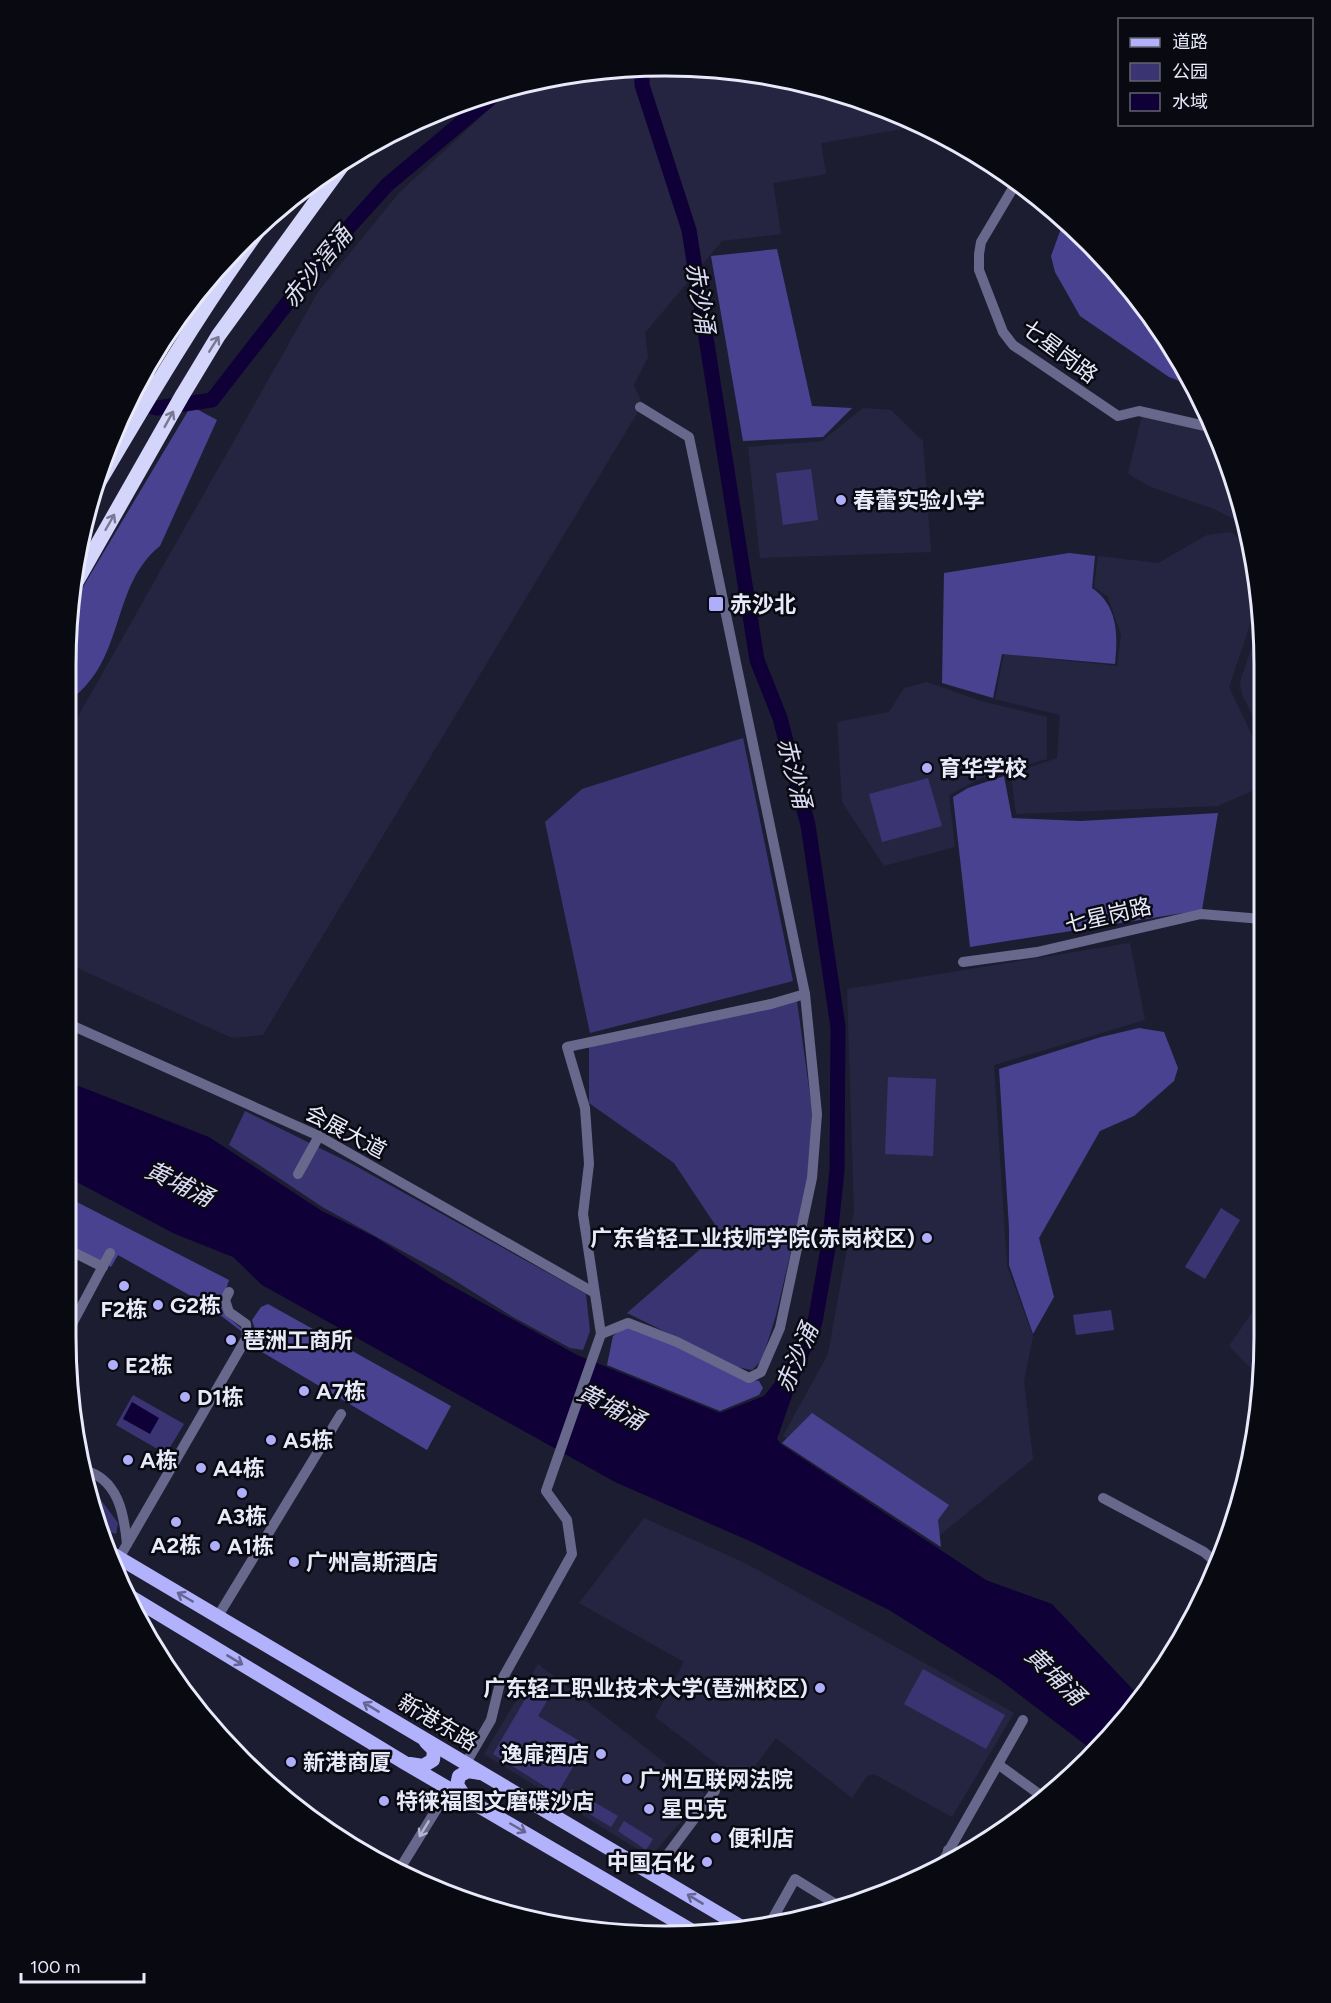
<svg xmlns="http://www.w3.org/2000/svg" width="1331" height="2003" font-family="Figtree,'Noto Sans SC',sans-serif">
  <rect width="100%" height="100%" fill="#1d1d32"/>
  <g fill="#262541">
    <path d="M627 67 744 71 859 98 920 126 821 143 826 174 773 183 781 234 722 241 645 333 648 357 634 385 642 403 639 410 263 1035 232 1038 71 965V729L318 292 399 193 514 86Z"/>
    <path d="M863 408 891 410 923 441 931 552 760 558 748 447 822 441Z"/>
    <path d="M1142 415 1215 432 1245 511 1248 530 1243 524 1214 509 1151 487 1128 474Z"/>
    <path d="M1231 532 1251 549 1259 598 1229 687 1263 759V786L1218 806 1016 814 1011 774 1057 758 1060 715 995 699 1004 654 1117 666 1121 635 1108 597 1094 587 1098 556 1158 563 1207 535Z"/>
    <path d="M1262 617 1264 627 1263 735 1242 695 1240 682Z"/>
    <path d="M927 682 981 701 1047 717V759L981 778 949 795 955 847 884 866 842 802 837 722 889 712 904 688Z"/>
    <path d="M1130 943 1145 1020 994 1065 1007 1266 1033 1336 1024 1381 1033 1459 939 1536 783 1436 828 1354 854 1210 847 989Z"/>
    <path d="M1260 1301V1378L1229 1346Z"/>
    <path d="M644 1518 745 1563 1014 1713 952 1817 874 1774 867 1776 852 1798 776 1738 742 1783 655 1717 684 1662 579 1603Z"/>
    <path d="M538 1664 705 1794 650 1857 484 1754Z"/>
  </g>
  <g fill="#3a3572">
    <path d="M811 469 818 520 783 525 776 473Z"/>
    <path d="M743 738 793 981 590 1033 545 822 582 789Z"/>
    <path d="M928 778 942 826 882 842 869 794Z"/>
    <path d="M797 1001 812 1110 809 1174 776 1315 762 1360 752 1370 737 1367 627 1313 720 1232 674 1163 589 1103V1046Z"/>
    <path d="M888 1077 936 1079 933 1156 885 1154Z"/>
    <path d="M245 1111 352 1164 586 1294 590 1331 583 1350 570 1348 511 1316 446 1275 324 1208 229 1145Z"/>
    <path d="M1221 1208 1240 1220 1205 1279 1185 1267Z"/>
    <path d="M1111 1310 1114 1330 1076 1335 1073 1315Z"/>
    <path d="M133 1395 184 1424 166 1454 116 1425Z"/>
    <path d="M87 1485 95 1492 118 1523 116 1534 97 1527Z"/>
    <path d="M923 1669 1005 1715 986 1749 904 1704Z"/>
    <path d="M534 1684 550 1696 538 1716 586 1745 557 1794 493 1754Z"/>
    <path d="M572 1789 618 1816 611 1827 566 1800Z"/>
    <path d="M624 1821 653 1839 646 1850 618 1831Z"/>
  </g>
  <g fill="#494290">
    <path d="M1067 222 1141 301 1195 387 1169 377 1080 316 1055 272 1051 256 1063 223Z"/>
    <path d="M777 249 812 406 852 408 823 437 743 441 711 256Z"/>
    <path d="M191 406 217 420 160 546C110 586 126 659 71 699V607Z"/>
    <path d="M1069 553 1095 556 1092 588C1118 606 1118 634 1115 664L1002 654 993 698 942 683 944 573Z"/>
    <path d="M1004 776 1012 818 1081 821 1218 813 1202 910 970 947 953 797 968 788Z"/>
    <path d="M1139 1028 1164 1032 1178 1068 1174 1081 1134 1116 1100 1131 1039 1238 1054 1297 1033 1334 1009 1265V1228L999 1069 1101 1037Z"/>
    <path d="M71 1199 229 1280 221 1305 228 1317 242 1329 241 1331 207 1305 118 1255 111 1267 100 1262 71 1256Z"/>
    <path d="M268 1304 451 1406 427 1450 250 1345 256 1332 252 1320 261 1307Z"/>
    <path d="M628 1324 746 1379 759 1381 763 1388 759 1395 720 1411 607 1365 613 1336Z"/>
    <path d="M812 1413 949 1505 938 1520 941 1547 782 1443Z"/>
  </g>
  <g fill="#0f0037">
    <path d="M71 1083 209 1137 322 1211 375 1237 445 1282 577 1355 720 1413 764 1396 782 1373 798 1379 777 1439 782 1445 986 1580 1052 1604 1140 1697 1116 1733 1096 1753 999 1679 889 1610 754 1543 615 1482 262 1285 233 1257 175 1234 71 1179Z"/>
    <path d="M132 1402 159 1418 150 1434 123 1419Z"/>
  </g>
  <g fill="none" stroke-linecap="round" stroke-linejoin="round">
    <g stroke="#0f0037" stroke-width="15">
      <path d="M642 68V85L689 230 757 660 780 718 808 825 838 1027 837 1171 830 1237 815 1322 784 1395"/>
      <path d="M134 402 157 408 212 400 330 248 387 185 499 91"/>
    </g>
    <g stroke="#68688c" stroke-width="10">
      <path d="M1016 183 981 242 979 254V270L1003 332 1013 345 1118 416 1139 411 1214 428"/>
      <path d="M963 962 1037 952 1201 914 1262 919"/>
      <path d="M71 1025 319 1136 593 1292"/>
      <path d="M298 1174 319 1136"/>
      <path d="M71 1251 103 1267"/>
      <path d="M71 1326 110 1253"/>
      <path d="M601 1334 628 1323 677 1342 749 1378 761 1372 780 1328 812 1178 817 1114 805 994 689 437 640 407"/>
      <path d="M84 1470C118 1479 124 1513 127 1544"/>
      <path d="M1103 1498 1204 1552 1219 1565"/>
      <path d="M119 1558 247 1337 246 1324 229 1312 225 1300 229 1292"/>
      <path d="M218 1616 341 1414"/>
      <path d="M466 1763 491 1720 500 1683 572 1554 567 1520 546 1491 601 1334 583 1214 589 1164 585 1108 567 1047 771 1004 805 994"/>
      <path d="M999 1765 1046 1799"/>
      <path d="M948 1850 962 1858"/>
      <path d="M939 1868 1023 1720"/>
      <path d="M399 1870 449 1789"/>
      <path d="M653 1874 715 1791"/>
      <path d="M769 1925 795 1879 842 1908"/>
    </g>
    <g stroke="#b1b1fc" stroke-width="14">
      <path d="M109 1552 745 1929"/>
      <path d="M131 1597 405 1763 701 1936"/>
      <path d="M410 1764 423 1766 433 1760 434 1750 426 1742"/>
      <path d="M465 1797 457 1785 459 1776 468 1771 480 1773"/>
    </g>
    <g stroke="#d4d5fa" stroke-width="15">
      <path d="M123 413 149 381"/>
      <path d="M93 492C146 402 199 312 260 228"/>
      <path d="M71 591 183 394 218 336 343 164"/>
    </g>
  </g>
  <defs><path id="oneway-shaft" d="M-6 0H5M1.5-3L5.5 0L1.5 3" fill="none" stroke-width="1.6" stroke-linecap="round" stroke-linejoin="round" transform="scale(1.5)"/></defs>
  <g stroke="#797992">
    <use href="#oneway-shaft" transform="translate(214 344) rotate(-58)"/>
    <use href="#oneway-shaft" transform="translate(169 419) rotate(-61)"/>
    <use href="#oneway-shaft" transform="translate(110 522) rotate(-60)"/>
  </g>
  <g stroke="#656593">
    <use href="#oneway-shaft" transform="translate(185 1597) rotate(-150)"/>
    <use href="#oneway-shaft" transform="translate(235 1660) rotate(31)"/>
    <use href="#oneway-shaft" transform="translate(371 1707) rotate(-149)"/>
    <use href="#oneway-shaft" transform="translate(518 1828) rotate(30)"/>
    <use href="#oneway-shaft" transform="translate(695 1899) rotate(-149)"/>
  </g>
  <use stroke="#b5b6cd" href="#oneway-shaft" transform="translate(424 1829) rotate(121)"/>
  <g fill="#aeaefa" stroke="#090912" stroke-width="2">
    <circle cx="841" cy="500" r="6"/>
    <rect x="708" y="596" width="16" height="16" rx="3"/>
    <circle cx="927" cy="768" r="6"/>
    <circle cx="927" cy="1238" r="6"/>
    <circle cx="124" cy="1286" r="6"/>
    <circle cx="158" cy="1305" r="6"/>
    <circle cx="231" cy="1340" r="6"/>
    <circle cx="113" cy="1365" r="6"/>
    <circle cx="304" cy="1391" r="6"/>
    <circle cx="185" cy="1397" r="6"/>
    <circle cx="271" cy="1440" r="6"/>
    <circle cx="128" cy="1460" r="6"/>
    <circle cx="201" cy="1468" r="6"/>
    <circle cx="242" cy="1493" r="6"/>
    <circle cx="176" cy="1522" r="6"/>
    <circle cx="215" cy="1546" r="6"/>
    <circle cx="294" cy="1562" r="6"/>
    <circle cx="820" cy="1688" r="6"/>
    <circle cx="601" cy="1754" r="6"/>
    <circle cx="291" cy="1762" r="6"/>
    <circle cx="627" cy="1779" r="6"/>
    <circle cx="384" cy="1801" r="6"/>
    <circle cx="649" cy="1809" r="6"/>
    <circle cx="716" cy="1838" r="6"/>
    <circle cx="707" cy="1862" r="6"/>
  </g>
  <g text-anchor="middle" stroke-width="5" stroke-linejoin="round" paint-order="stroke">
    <g font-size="22" fill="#e9eaf9" stroke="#090912">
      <text transform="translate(1060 351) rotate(37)" y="8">七星岗路</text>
      <text transform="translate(1108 915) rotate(-13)" y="8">七星岗路</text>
      <text transform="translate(346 1131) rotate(28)" y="8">会展大道</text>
      <text transform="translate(438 1722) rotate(31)" y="8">新港东路</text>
    </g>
    <g font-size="22" font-weight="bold" fill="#e9eaf9" stroke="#090912" text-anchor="start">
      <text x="853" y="508">春蕾实验小学</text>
      <text x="730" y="612">赤沙北</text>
      <text x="939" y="776">育华学校</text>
      <text x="915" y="1246" text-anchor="end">广东省轻工业技师学院(赤岗校区)</text>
      <text x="170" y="1313">G2栋</text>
      <text x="124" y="1317" text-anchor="middle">F2栋</text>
      <text x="243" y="1348">琶洲工商所</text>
      <text x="125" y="1373">E2栋</text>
      <text x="316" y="1399">A7栋</text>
      <text x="197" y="1405">D1栋</text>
      <text x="283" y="1448">A5栋</text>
      <text x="140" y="1468">A栋</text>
      <text x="213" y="1476">A4栋</text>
      <text x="242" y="1524" text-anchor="middle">A3栋</text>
      <text x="176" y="1553" text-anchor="middle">A2栋</text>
      <text x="227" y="1554">A1栋</text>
      <text x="306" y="1570">广州高斯酒店</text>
      <text x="808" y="1696" text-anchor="end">广东轻工职业技术大学(琶洲校区)</text>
      <text x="589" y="1762" text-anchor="end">逸扉酒店</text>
      <text x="303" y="1770">新港商厦</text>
      <text x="639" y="1787">广州互联网法院</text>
      <text x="396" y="1809">特徕福图文磨碟沙店</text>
      <text x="661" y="1817">星巴克</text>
      <text x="728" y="1846">便利店</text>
      <text x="695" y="1870" text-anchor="end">中国石化</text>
    </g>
    <g font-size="24" font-style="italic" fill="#dadbf2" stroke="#090912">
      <text transform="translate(317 267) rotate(-51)" y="8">赤沙滘涌</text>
      <text transform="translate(700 298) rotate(81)" y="8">赤沙涌</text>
      <text transform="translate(794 773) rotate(76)" y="8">赤沙涌</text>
      <text transform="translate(179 1184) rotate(26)" y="8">黄埔涌</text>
      <text transform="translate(797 1358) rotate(-67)" y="8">赤沙涌</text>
      <text transform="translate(611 1407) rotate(27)" y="8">黄埔涌</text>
      <text transform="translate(1055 1676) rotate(44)" y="8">黄埔涌</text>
    </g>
  </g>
  <path d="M0 0H1331V2003H0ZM665 76H665A589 589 0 0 1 1254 665V1337A589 589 0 0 1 665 1926H665A589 589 0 0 1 76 1337V665A589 589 0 0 1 665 76Z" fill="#090912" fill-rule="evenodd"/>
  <path fill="none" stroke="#e9eaf9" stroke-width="3" d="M665 76H665A589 589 0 0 1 1254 665V1337A589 589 0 0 1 665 1926H665A589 589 0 0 1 76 1337V665A589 589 0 0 1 665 76Z"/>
  <rect x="1118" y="18" width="195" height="108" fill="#090912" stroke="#63636e" stroke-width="1.5"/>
  <rect x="1130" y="38" width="30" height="9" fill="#b1b1fc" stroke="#63636e" stroke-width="1.5"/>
  <text x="1172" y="48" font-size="18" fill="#e9eaf9">道路</text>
  <rect x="1130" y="63" width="30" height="18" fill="#3a3572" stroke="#63636e" stroke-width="1.5"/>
  <text x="1172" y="78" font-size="18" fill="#e9eaf9">公园</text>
  <rect x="1130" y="93" width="30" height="18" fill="#0f0037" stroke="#63636e" stroke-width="1.5"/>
  <text x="1172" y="108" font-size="18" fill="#e9eaf9">水域</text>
  <path d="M21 1973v9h123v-9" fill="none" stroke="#e9eaf9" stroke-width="3"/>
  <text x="30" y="1973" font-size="18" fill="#e9eaf9" stroke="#090912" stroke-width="4.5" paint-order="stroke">100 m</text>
</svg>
